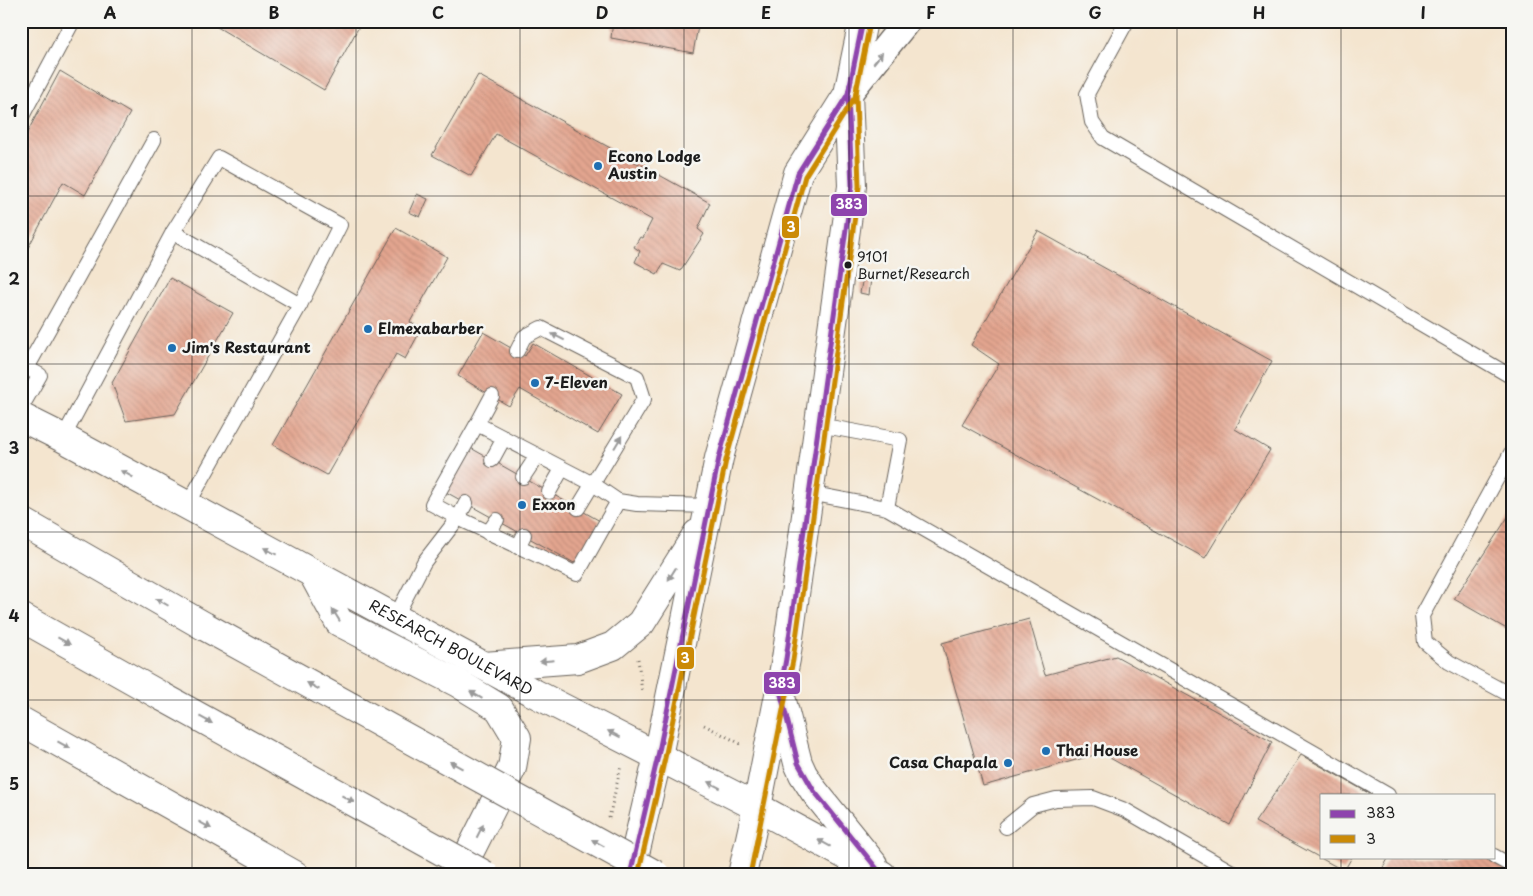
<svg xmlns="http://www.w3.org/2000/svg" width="1533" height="896" font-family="'Playpen Sans',sans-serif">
  <defs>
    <pattern id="building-back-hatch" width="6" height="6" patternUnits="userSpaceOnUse" patternTransform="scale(1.25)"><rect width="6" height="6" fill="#e3a58f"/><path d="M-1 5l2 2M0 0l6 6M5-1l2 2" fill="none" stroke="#c28d7b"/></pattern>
  </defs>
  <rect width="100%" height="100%" fill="#f6f6f2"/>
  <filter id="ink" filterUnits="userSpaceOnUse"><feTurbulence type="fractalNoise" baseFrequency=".02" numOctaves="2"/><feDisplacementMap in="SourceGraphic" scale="10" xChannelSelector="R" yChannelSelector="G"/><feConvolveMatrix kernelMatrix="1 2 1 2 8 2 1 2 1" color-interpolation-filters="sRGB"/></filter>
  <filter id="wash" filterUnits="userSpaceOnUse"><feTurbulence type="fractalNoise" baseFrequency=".0096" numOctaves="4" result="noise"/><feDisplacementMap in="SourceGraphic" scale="20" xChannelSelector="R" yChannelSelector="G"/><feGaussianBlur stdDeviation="1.12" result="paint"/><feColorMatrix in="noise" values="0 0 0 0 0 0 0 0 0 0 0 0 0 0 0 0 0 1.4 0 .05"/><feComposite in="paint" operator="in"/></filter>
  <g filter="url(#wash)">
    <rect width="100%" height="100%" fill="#f4e5cf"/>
    <g id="blocks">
      <g fill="url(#building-back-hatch)">
        <path d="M207 21H362L324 90Z"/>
        <path d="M613 21H699L693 53 611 38Z"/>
        <path d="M60 71 130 113 85 195 63 182 21 261V144Z"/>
        <path d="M478 75 710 203 698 229 704 234 680 271 663 264 657 274 635 262 640 251 634 247 640 237 643 238 652 220 496 134 471 176 432 155Z"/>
        <path d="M417 194 428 199 420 217 409 212Z"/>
        <path d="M396 228 447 257 410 322 422 328 405 359 396 354 327 475 273 445Z"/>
        <path d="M1038 231 1272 361 1235 429 1270 450 1205 558 962 425 999 364 971 345Z"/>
        <path d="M863 277 871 278 869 295 860 293Z"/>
        <path d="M170 278 233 313 175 414 126 421 112 383Z"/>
        <path d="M483 332 525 356 533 343 622 394 598 434 520 389 509 406 458 376Z"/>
        <path d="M469 447 600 521 576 564 444 491Z"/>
        <path d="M1512 511V632L1454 599Z"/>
        <path d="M1029 619 1045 675 1116 656 1272 742 1230 825 1101 753 983 786 942 643Z"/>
        <path d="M1301 755 1372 795H1322V857H1352L1344 871 1255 822Z"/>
        <path d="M1389 857H1487L1512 871V875H1379Z"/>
      </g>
    </g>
  </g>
  <g filter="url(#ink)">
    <use href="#blocks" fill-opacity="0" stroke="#68625b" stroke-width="1"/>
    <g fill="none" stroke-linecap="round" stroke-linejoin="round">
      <defs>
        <g id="lane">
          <path d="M1127 21 1087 94 1092 122 1103 138 1512 377"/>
          <path d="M21 118 73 21"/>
          <path d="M173 232 219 158 340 225 300 305"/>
          <path d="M517 351 524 337 541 328 637 377 644 399 578 508"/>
          <path d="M21 365 40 375 21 408"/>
          <path d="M27 368 154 140"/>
          <path d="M477 424 492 396"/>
          <path d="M819 425 900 440 887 508"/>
          <path d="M63 438 173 232 300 305 187 506"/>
          <path d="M1512 451 1422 616 1425 642 1449 662 1512 696"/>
          <path d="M492 460 504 438"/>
          <path d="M523 477 537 456"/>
          <path d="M549 492 562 469"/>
          <path d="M809 493 887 508 1388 795"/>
          <path d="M466 503 458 518 432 504 477 424 593 484 618 501"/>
          <path d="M488 533 497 520"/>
          <path d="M518 547 524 535"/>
          <path d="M395 618 424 562 458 518 577 574 618 501 637 504 709 506"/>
          <path d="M1006 827 1033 805 1056 799 1093 798 1125 810 1237 875"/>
          <path d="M1494 856 1512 866"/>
        </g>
        <path id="street" d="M848 94 907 21"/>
        <g id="secondary">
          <path id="s1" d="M21 417 63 438 530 691 757 807 882 875"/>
          <path d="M313 574 339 622 458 683 499 708 517 738 512 768 458 875"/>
          <path d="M484 666 578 659 613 646 641 623 697 534"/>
          <path d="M781 697 798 763 803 774 814 791 873 864"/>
          <path d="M21 721 295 875"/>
          <path d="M630 875 658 756 719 458 798 173 848 94"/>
          <path d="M742 875 757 807 786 659 852 186 848 94 863 21"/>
        </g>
        <g id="highway">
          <path d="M21 521 204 626"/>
          <path d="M21 617 163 697"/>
        </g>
      </defs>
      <use href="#lane" stroke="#68625b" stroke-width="16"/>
      <use href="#street" stroke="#68625b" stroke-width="29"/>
      <use href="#secondary" stroke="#68625b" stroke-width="30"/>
      <use href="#highway" stroke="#68625b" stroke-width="30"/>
      <g stroke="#68625b" stroke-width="3" stroke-dasharray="1 4" stroke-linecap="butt">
        <path d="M638 659 642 692"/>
        <path d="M704 725 741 744"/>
        <path d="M609 818 621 766"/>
      </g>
      <use href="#lane" stroke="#fff" stroke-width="14"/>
      <use href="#street" stroke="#fff" stroke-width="26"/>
      <use href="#secondary" stroke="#fff" stroke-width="28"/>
      <use href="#highway" stroke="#fff" stroke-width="28"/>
      <defs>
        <g id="highway-bridge">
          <path d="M204 626 656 875"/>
          <path d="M163 697 485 875"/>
        </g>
      </defs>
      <use href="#highway-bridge" stroke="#68625b" stroke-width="30" stroke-linecap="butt"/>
      <use href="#highway-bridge" stroke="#fff" stroke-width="28"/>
      <defs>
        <g id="bus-1">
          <path d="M863 21 848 94 852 186 786 659 780 691 798 763 814 791 882 875"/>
          <path d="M630 875 658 756 719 458 798 173 848 94 850 85"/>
        </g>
        <g id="bus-2">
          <path d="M638 875 665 758 726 460 805 176 855 97 870 23"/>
          <path d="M750 875 793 660 859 187 856 95 857 85"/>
        </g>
      </defs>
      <use href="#bus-1" stroke="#f6f6f2" stroke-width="9"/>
      <use href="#bus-2" stroke="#f6f6f2" stroke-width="9"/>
      <use href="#bus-1" stroke="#8e44ad" stroke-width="5"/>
      <use href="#bus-2" stroke="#cb8a06" stroke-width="5"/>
    </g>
    <defs><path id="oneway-solid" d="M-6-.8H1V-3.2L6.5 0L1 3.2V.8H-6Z" transform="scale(1.25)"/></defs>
    <g fill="#999">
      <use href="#oneway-solid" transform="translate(878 58) rotate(-51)"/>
      <use href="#oneway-solid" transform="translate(558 337) rotate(-153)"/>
      <use href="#oneway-solid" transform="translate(618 442) rotate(-59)"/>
      <use href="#oneway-solid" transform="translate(127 474) rotate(-152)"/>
      <use href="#oneway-solid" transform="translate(270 551) rotate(-152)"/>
      <use href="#oneway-solid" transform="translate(672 574) rotate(122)"/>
      <use href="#oneway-solid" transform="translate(162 602) rotate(-150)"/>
      <use href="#oneway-solid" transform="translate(336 615) rotate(-122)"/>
      <use href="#oneway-solid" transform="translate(64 641) rotate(29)"/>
      <use href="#oneway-solid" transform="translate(547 661) rotate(175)"/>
      <use href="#oneway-solid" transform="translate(313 686) rotate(-151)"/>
      <use href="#oneway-solid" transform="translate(476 695) rotate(-149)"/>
      <use href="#oneway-solid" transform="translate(206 720) rotate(29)"/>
      <use href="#oneway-solid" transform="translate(614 734) rotate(-153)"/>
      <use href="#oneway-solid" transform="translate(64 745) rotate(29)"/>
      <use href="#oneway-solid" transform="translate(456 765) rotate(-151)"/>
      <use href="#oneway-solid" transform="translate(714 785) rotate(-153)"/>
      <use href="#oneway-solid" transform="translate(348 799) rotate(29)"/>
      <use href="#oneway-solid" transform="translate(205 825) rotate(29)"/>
      <use href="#oneway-solid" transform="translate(480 831) rotate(-63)"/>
      <use href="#oneway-solid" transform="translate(598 843) rotate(-151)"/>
      <use href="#oneway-solid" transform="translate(824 843) rotate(-152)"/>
    </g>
  </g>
  <path fill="none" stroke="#1c1c1c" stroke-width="1" stroke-opacity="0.55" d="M192 21V875M356 21V875M520 21V875M684 21V875M849 21V875M1013 21V875M1177 21V875M1341 21V795M21 196H1512M21 364H1512M21 532H1512M21 700H1512M1341 857V875"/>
  <g fill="#1f6fb2" stroke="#f6f6f2" stroke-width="2">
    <circle cx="598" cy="166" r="5"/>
    <circle cx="368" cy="329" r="5"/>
    <circle cx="172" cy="348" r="5"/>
    <circle cx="535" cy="383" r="5"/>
    <circle cx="522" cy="505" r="5"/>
    <circle cx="1046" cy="751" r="5"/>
    <circle cx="1008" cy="763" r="5"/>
  </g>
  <circle fill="#1c1c1c" stroke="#f6f6f2" stroke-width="2" cx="848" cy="265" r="4.5"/>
  <g text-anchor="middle" stroke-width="5" stroke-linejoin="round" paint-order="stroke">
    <g font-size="14" fill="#1c1c1c" stroke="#f6f6f2" text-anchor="start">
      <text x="857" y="262">9101<tspan x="857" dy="17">Burnet/Research</tspan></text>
    </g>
    <g font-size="15" font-weight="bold" fill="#1c1c1c" stroke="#f6f6f2" text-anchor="start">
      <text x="608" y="162">Econo Lodge<tspan x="608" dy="17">Austin</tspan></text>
      <text x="378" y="334">Elmexabarber</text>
      <text x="182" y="353">Jim's Restaurant</text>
      <text x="545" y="388">7-Eleven</text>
      <text x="532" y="510">Exxon</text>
      <text x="1056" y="756">Thai House</text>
      <text x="998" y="768" text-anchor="end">Casa Chapala</text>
    </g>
    <g font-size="15" fill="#1c1c1c" stroke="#f6f6f2">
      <text dy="5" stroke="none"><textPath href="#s1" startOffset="488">RESEARCH BOULEVARD</textPath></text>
    </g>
  </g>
  <g stroke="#f6f6f2" stroke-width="2">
    <rect x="830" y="193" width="38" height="24" rx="5" fill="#8e44ad"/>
    <rect x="781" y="215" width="19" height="24" rx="5" fill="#cb8a06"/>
    <rect x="676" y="646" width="19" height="24" rx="5" fill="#cb8a06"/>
    <rect x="763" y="671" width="38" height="24" rx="5" fill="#8e44ad"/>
  </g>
  <g font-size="14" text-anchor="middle" font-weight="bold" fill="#fff">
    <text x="849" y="209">383</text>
    <text x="791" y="232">3</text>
    <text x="685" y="663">3</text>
    <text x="782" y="688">383</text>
  </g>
  <rect width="1533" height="896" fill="none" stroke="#f6f6f2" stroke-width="55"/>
  <rect x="1320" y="794" width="175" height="65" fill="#f6f6f2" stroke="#9f9f9c"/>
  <rect x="1330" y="810" width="25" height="8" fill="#8e44ad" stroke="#9f9f9c"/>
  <text x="1366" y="818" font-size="15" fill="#1c1c1c">383</text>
  <rect x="1330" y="835" width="25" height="8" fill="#cb8a06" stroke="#9f9f9c"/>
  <text x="1366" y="844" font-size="15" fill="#1c1c1c">3</text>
  <rect x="28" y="28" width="1478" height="840" fill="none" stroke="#1c1c1c" stroke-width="2"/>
  <g font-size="16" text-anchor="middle" font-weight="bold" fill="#1c1c1c">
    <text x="110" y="19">A</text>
    <text x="274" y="19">B</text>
    <text x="438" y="19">C</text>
    <text x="602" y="19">D</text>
    <text x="766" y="19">E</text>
    <text x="931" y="19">F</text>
    <text x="1095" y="19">G</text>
    <text x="1259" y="19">H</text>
    <text x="1423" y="19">I</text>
    <text x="14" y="117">1</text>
    <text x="14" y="285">2</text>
    <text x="14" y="454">3</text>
    <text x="14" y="622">4</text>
    <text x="14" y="790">5</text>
  </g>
</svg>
